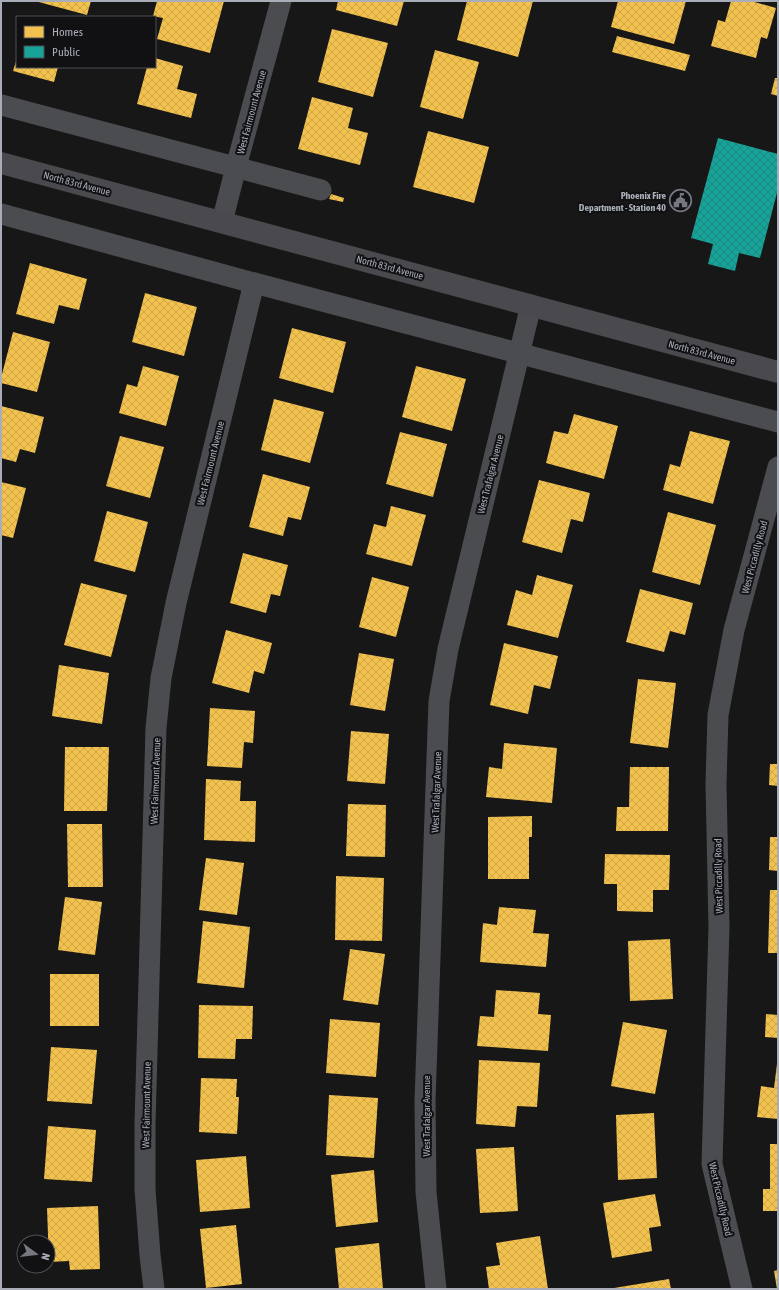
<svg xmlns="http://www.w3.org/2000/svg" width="779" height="1290" font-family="'Asap Condensed',sans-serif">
  <defs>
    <pattern id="homes-cross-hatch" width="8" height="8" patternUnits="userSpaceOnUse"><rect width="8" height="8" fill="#f2c14e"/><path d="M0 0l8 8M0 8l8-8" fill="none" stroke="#cca549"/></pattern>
    <pattern id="public-cross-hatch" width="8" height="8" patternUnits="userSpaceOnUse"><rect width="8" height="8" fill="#17a398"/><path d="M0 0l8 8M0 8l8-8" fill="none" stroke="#1e8780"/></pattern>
  </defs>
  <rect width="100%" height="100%" fill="#171717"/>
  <g fill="url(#homes-cross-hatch)">
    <path d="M35 1H91L87 15Z"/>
    <path d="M157 1H224L210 53 157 39 163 18 153 16Z"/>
    <path d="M338 1H404L397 26 336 10Z"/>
    <path d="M467 1H533L518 57 457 40Z"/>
    <path d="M618 1H686L674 44 611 27Z"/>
    <path d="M731 1H751L776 8 767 39 761 37 756 58 711 46 718 20 725 22Z"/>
    <path d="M332 29 388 43 373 97 318 82Z"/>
    <path d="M617 36 690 55 685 71 612 52Z"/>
    <path d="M435 50 479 62 463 119 420 107Z"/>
    <path d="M17 58V67H58L54 82 13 71Z"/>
    <path d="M155 58 183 66 177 89 197 94 191 118 137 104 147 67H155Z"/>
    <path d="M775 78H778V96L771 94Z"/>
    <path d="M312 97 353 108 348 128 368 133 360 165 298 149Z"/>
    <path d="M428 131 489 147 474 203 413 187Z"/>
    <path d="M331 194 344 198 343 202 329 199Z"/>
    <path d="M30 263 87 279 79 310 59 305 54 324 16 314Z"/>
    <path d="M145 293 197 307 184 356 132 342Z"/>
    <path d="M292 328 346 342 333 393 279 378Z"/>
    <path d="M13 332 50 342 37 392 1 383V378Z"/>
    <path d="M143 366 179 376 166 426 119 413 127 384 137 387Z"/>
    <path d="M416 366 466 379 452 431 402 417Z"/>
    <path d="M274 399 324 412 310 463 261 450Z"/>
    <path d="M1 406 44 417 35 453 20 449 16 462 1 458Z"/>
    <path d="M574 414 618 426 604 479 546 463 554 431 568 434Z"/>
    <path d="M690 431 730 441 713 504 663 490 670 464 680 467Z"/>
    <path d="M400 432 447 444 433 497 386 484Z"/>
    <path d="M120 436 164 447 150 498 106 486Z"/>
    <path d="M263 474 310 487 301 520 288 517 283 536 249 527Z"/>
    <path d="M539 480 590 493 583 522 571 519 562 553 522 542Z"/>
    <path d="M1 482 26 488 13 538 1 535Z"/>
    <path d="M391 506 426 515 412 566 366 554 374 524 386 527Z"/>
    <path d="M107 511 148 522 135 572 94 561Z"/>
    <path d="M668 512 716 525 700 585 652 572Z"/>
    <path d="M243 553 288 565 280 596 271 594 266 613 230 603Z"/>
    <path d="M537 575 573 585 558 638 507 625 516 590 532 595Z"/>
    <path d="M372 577 409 587 396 637 359 627Z"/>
    <path d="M81 583 127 595 111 657 64 645Z"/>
    <path d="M640 589 693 603 685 635 670 631 664 652 626 642Z"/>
    <path d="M226 630 272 643 264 674 254 671 249 693 212 683Z"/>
    <path d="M504 643 558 656 550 689 534 685 528 714 490 705Z"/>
    <path d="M359 653 394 659 385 711 350 705Z"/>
    <path d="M59 665 109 673 102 724 52 716Z"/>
    <path d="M638 679 676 683 668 748 630 743Z"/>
    <path d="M210 708 255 711 253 743 244 742 242 768 207 766Z"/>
    <path d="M351 731 389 734 385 784 347 781Z"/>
    <path d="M504 743 557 748 552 803 486 797 489 767 502 769Z"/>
    <path d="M65 747H109L107 811H64Z"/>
    <path d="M770 764H778V786L769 785Z"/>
    <path d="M630 767H669L668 831H616L617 807H629Z"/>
    <path d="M206 779 241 781 240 801H256L255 842 204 840Z"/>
    <path d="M348 804 386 805 385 857 346 856Z"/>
    <path d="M532 816V837H529V879H488V817Z"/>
    <path d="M67 824H102L103 887H68Z"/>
    <path d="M770 837H778V871L769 870Z"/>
    <path d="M605 854 670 855 669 890H653V912L617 911V884H604Z"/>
    <path d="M206 858 244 863 237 915 199 910Z"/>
    <path d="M336 876 384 878 382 941 335 940Z"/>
    <path d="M770 890H778V953H768Z"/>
    <path d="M65 897 102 902 95 955 58 950Z"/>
    <path d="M499 907 536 910 533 933 549 934 546 967 480 962 483 923 497 925Z"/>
    <path d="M203 921 250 927 244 988 197 983Z"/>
    <path d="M670 939 673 999 630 1001 628 941Z"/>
    <path d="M350 949 385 954 378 1005 343 1000Z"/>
    <rect x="50" y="974" width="49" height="52"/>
    <path d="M496 990 540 993 538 1014 551 1015 548 1051 477 1046 480 1016 494 1017Z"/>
    <path d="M199 1005 253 1006 252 1039H236L235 1059 198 1058Z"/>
    <path d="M766 1014 778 1015V1038L765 1037Z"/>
    <path d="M330 1019 380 1023 376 1077 326 1073Z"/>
    <path d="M623 1022 667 1030 655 1094 611 1086Z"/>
    <path d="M51 1047 97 1050 92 1104 47 1101Z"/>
    <path d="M479 1060 540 1063 537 1107 517 1106 515 1127 476 1124Z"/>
    <path d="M777 1064H778V1119L757 1117 761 1086 774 1088Z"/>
    <path d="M201 1078 237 1079 236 1097H239L237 1134 199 1132Z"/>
    <path d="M329 1095 378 1098 374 1158 326 1155Z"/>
    <path d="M654 1113 657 1178 618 1180 616 1115Z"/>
    <path d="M48 1126 96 1130 92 1182 44 1179Z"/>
    <path d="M770 1144H778V1211H763V1189H770Z"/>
    <path d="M514 1147 518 1211 480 1213 476 1149Z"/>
    <path d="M246 1156 250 1208 200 1212 196 1160Z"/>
    <path d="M374 1170 378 1222 336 1227 331 1175Z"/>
    <path d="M655 1194 661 1226 649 1228 652 1251 612 1258 603 1203Z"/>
    <path d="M98 1206 100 1269 70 1270 69 1261 49 1262 47 1208Z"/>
    <path d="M236 1225 242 1284 206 1288 200 1229Z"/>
    <path d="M540 1236 548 1289H489L486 1267 500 1265 496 1243Z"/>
    <path d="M379 1243 383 1289H339L335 1248Z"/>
    <path d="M778 1270V1289H777L774 1271Z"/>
    <path d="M669 1279 671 1289H614V1288Z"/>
  </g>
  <path fill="url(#public-cross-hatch)" d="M718 138 778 154V189L760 258 739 253 735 271 708 264 713 244 691 238Z"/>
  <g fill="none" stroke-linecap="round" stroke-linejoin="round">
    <g stroke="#4b4c50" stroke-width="21">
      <path d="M1 105 321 190"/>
      <path d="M1 214 254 283 778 422"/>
      <path d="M222 222 236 167 281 1"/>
      <path d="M154 1289 150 1255 145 1189V1124L156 728 161 678 176 603 254 283"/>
      <path d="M436 1289 426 1192 425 1101 439 701 448 649 531 305"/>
      <path d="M742 1289 712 1164 719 927 716 784 718 715 734 630 778 467"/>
    </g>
    <path stroke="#4a4a4e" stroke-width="22" d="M1 163 778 372"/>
  </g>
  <defs>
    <symbol id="civic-ring" viewBox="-11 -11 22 22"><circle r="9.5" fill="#111113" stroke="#757880" stroke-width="1.5"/><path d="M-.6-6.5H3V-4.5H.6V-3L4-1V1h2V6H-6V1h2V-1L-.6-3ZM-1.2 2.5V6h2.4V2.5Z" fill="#757880"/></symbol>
  </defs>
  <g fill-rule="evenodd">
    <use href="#civic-ring" x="668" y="188" width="25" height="25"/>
  </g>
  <g text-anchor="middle" stroke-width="4" stroke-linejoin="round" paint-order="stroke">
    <g font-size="10" fill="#a8adb8" stroke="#111113">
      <text transform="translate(251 112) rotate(-75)" y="4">West Fairmount Avenue</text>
      <text transform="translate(77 183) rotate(15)" y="4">North 83rd Avenue</text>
      <text transform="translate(390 267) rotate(15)" y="4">North 83rd Avenue</text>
      <text transform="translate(702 352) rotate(15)" y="4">North 83rd Avenue</text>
      <text transform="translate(210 463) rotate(-76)" y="4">West Fairmount Avenue</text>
      <text transform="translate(490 474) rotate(-76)" y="4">West Trafalgar Avenue</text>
      <text transform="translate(754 557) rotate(-75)" y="4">West Piccadilly Road</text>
      <text transform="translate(155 781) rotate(-88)" y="4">West Fairmount Avenue</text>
      <text transform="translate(436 792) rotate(-88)" y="4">West Trafalgar Avenue</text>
      <text transform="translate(718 876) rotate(-91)" y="4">West Piccadilly Road</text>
      <text transform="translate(146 1105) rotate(-89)" y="4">West Fairmount Avenue</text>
      <text transform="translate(426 1116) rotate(-90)" y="4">West Trafalgar Avenue</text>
      <text transform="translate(721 1199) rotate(77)" y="4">West Piccadilly Road</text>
    </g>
    <g font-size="10" font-weight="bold" fill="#a8adb8" stroke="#111113" text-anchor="end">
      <text x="666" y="199">Phoenix Fire<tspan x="666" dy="12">Department - Station 40</tspan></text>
    </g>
  </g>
  <rect width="779" height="1290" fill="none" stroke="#a8adb8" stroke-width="4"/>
  <rect x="16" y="16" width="140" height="52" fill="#111113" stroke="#4d4f55"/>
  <rect x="24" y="26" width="20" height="12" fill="#f2c14e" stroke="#4d4f55"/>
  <text x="52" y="36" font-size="12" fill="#a8adb8">Homes</text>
  <rect x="24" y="46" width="20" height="12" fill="#17a398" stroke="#4d4f55"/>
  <text x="52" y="56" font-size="12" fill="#a8adb8">Public</text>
  <g transform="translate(36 1254) rotate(105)"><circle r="19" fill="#111113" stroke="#4d4f55"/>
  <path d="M0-3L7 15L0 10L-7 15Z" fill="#757880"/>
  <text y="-6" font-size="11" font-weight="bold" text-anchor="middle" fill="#a8adb8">N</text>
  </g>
</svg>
